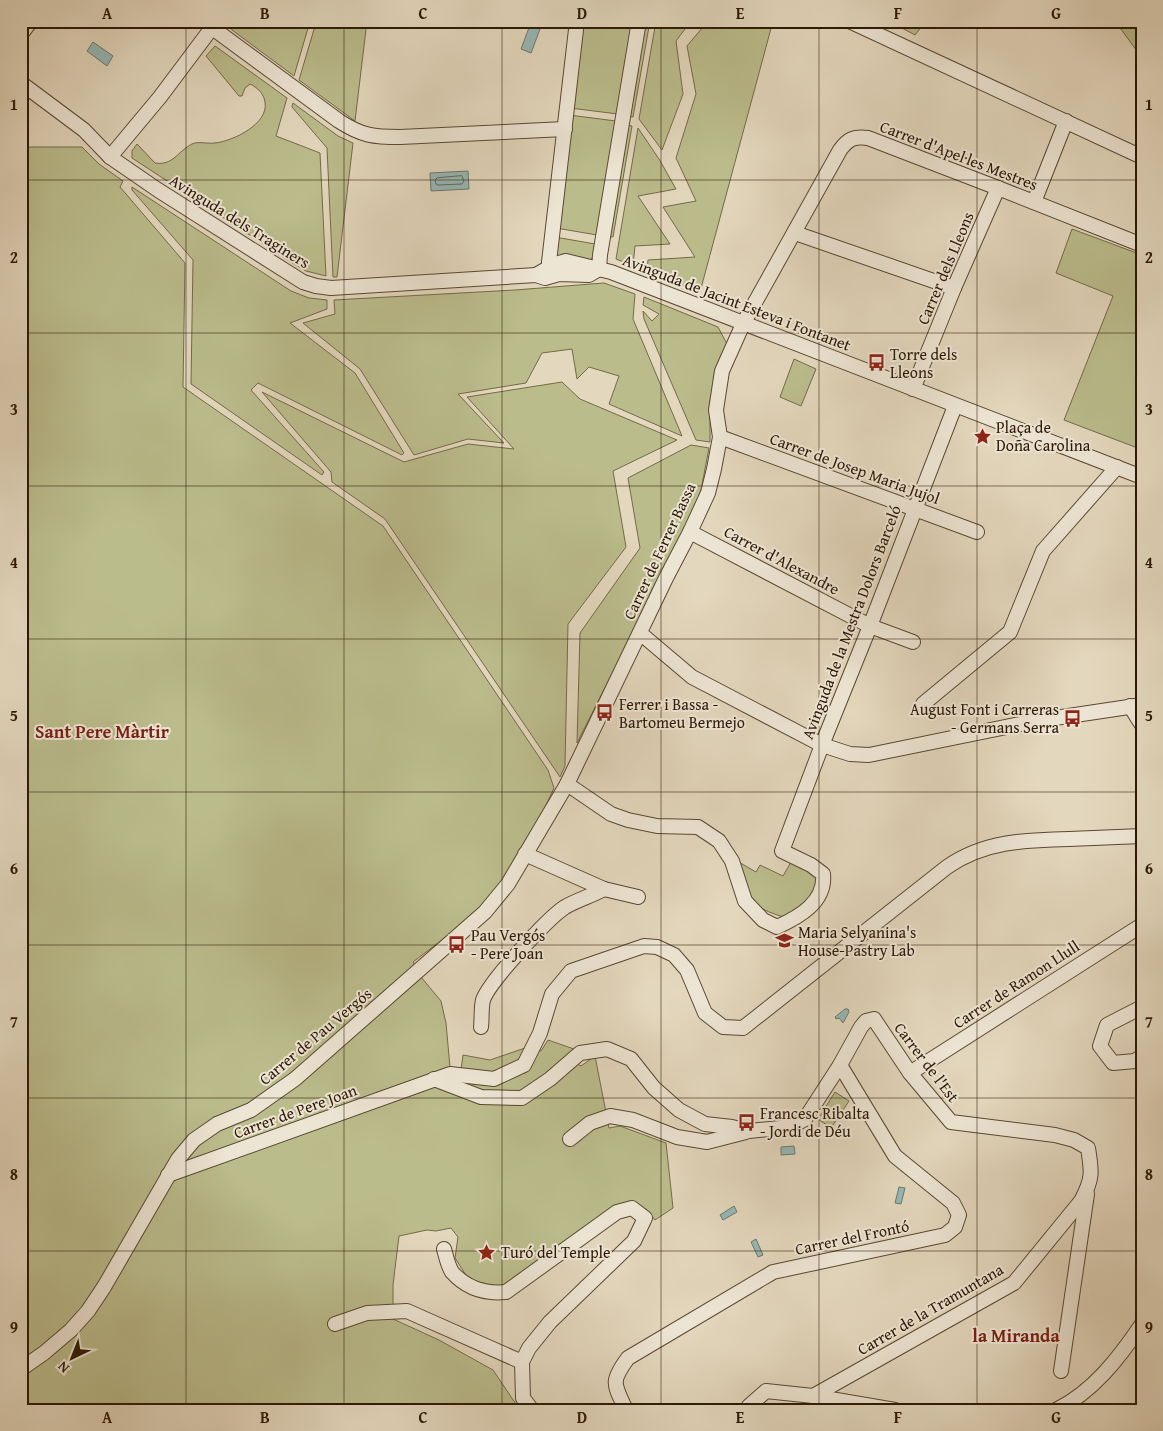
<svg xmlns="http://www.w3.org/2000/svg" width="1163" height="1431" font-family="'Gentium Book Plus',serif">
  <rect width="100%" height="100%" fill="#e3d7bd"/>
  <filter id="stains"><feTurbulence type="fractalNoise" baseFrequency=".004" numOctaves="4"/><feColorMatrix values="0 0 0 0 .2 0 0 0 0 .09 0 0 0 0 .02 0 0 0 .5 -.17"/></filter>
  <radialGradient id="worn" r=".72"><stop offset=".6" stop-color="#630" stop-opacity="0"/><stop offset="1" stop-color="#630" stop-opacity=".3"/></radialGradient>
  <g fill="#bbbc8c" stroke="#746a48">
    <path d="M233 21H271V24L308 28 294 76 232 30 230 27Z"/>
    <path d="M310 21H367L355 121 299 80 315 26Z"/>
    <path d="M581 21H634L618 114 570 108Z"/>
    <path d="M644 21H650L633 117 627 116Z"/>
    <path d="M656 21H691L676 41 683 94 662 150 639 119Z"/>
    <path d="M708 21H773L700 292 647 271 648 260 695 257 663 207 696 201 676 158 696 94 687 46Z"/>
    <path d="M889 21H926L915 35Z"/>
    <path d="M1115 21H1142V58Z"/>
    <path d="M215 46 287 98 276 136 320 153 326 276 306 271 294 264 132 158V151L137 144 155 163C173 166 178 151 192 144 198 141 208 144 215 143 233 141 269 124 265 102 264 94 257 87 250 84L245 88 242 96H239L206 56Z"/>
    <path d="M293 103 338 136 353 143 337 277H333L327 148 292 107Z"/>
    <path d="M569 115 616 121 597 235 556 228Z"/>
    <path d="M626 125 632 126 613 237 607 236Z"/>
    <path d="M638 128 659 159 676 189 638 196 670 244 635 246 633 266 616 259Z"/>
    <path d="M21 147H82L99 164 123 181 120 187 185 263 183 387 383 526 548 770 554 788 524 853 509 874 477 913 413 962 421 977 441 1001 446 1023 450 1067 461 1070 463 1055 490 1060 528 1047 541 1051 548 1040 574 1049 565 1058 581 1066 595 1056 609 1128 620 1126 666 1143 673 1208 655 1220 646 1209 626 1206 510 1286 495 1289 471 1283 455 1258 458 1237 451 1228 436 1231 427 1230 399 1236 393 1285V1319L439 1340 493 1370 520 1410H21Z"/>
    <path d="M132 187 291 291 309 298 327 300V309L290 323 355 373 404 453 402 455 258 383 251 390 324 472 322 475 191 384 193 260 132 190Z"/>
    <path d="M1072 229 1142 255V430L1135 447 1064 420 1113 296 1056 273Z"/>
    <path d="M555 237 595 244 593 256 591 260 561 259 555 256Z"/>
    <path d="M604 283 635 294 633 319 682 436 609 404 619 376 589 367 577 379 572 349 542 353 526 383 458 394 504 443 468 439 414 455 360 369 303 323 335 314 334 300 515 290Z"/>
    <path d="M644 297 718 327 727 344 716 371 710 401V442L696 440 644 319 643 311 652 321 659 314 643 305Z"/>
    <path d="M794 359 816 369 801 406 780 397Z"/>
    <path d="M562 382 580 399 677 440 613 471 626 547 568 624 565 766 560 777 385 519 332 482 331 472 262 392 404 462 468 444 514 449 467 397Z"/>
    <path d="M691 445 709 448 701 490 688 523 577 743 580 633 640 548 628 478Z"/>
    <path d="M737 861 756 872 760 865 783 876 791 862 816 872 819 883 810 902 786 918C778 915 770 913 763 909 747 901 743 877 737 861Z"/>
    <path d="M835 1092 849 1101 831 1128 818 1119Z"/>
  </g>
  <g fill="#96b8b6" stroke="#6c786f">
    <path d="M530 25 540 29 531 53 521 49Z"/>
    <path d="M93 42 113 56 107 66 87 51Z"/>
    <path d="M468 171 469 189 431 191 430 173Z"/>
    <path d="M845 1009H848L849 1012 843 1023 839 1018 836 1019 835 1017Z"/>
    <path d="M794 1146 795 1154 781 1155V1147Z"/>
    <path d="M899 1187 905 1188 901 1204 895 1203Z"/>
    <path d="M734 1206 737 1212 723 1220 720 1215Z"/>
    <path d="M756 1239 763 1255 758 1257 751 1242Z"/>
  </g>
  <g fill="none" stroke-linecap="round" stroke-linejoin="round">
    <path stroke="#61685e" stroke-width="1" d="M462 176 464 181 462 184 438 185 436 184 435 180 437 178Z"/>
    <defs>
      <g id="minor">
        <path d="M203 21 339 121C362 136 374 137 400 137L565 129"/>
        <path d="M849 21 1142 157"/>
        <path d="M21 34 31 21"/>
        <path d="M21 83 84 130 110 157 158 190 303 282 316 286 331 288 536 275 545 278 559 274 589 275 599 269"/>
        <path d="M110 157 160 97 217 21"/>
        <path d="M1034 202 1066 121"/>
        <path d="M795 233 954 288"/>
        <path d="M599 269 600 255 639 21"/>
        <path d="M554 271 550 267 549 262 577 21"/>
        <path d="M536 275 555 264 566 261 611 272 1142 477"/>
        <path d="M913 389 954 288 998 188"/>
        <path d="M720 437 977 532"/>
        <path d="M690 532 870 626 913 642"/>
        <path d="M640 633 692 677 822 745 850 754 869 755 1035 721 1142 705"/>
        <path d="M923 704 1010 632 1043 551 1117 467"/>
        <path d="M1130 706 1142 725"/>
        <path d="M567 784 611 814 628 820 657 826 698 827 719 841 732 861 745 901 763 920 777 927C799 917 826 902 823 874L811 865 782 851 822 745 870 626 955 406"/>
        <path d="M525 854 604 889 638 897"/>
        <path d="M1142 1007 1107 1025 1100 1046 1113 1063 1135 1061 1142 1056"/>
        <path d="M481 1027C482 1019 481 1008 483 1000 489 982 548 918 565 907 577 900 591 896 604 889"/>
        <path d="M910 1073 1142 925"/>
        <path d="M434 1079 481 1097 522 1098 550 1079 580 1053 607 1049 631 1059 654 1088 679 1110 705 1124 732 1127 749 1131 790 1127 805 1119 840 1065 861 1027 866 1021 874 1019 910 1073 951 1122 1055 1135 1074 1140 1088 1148C1092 1172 1093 1179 1081 1201L1014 1283 813 1396"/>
        <path d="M570 1139 590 1123 610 1116 633 1120 677 1137 707 1142 746 1132"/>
        <path d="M168 1175 450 1074 494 1079 524 1065 540 1033 552 994 571 971 644 946 657 947 674 955 687 970 705 1013 723 1027 743 1028 947 867C984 841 1025 840 1069 839 1093 838 1117 837 1142 836"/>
        <path d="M444 1249C446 1256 448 1266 452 1272 466 1288 485 1294 506 1292L617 1212 632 1208 645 1218 634 1241 550 1322 529 1348 522 1362 523 1398 532 1410"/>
        <path d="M335 1324 367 1313 407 1311 522 1362"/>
        <path d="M21 1369 44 1353 71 1330 88 1311 104 1287 178 1159 194 1140 217 1124 251 1110 295 1079 485 912 508 884 567 784 666 578 690 532 708 493 714 469 720 437 716 410 722 371 743 324 840 150C848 139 854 136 868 138L998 188 1142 245"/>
        <path d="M1061 1371 1087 1194"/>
        <path d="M626 1410C614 1384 610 1382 628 1358L773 1272 945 1235 955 1227 959 1215 953 1203 895 1156 840 1065"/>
        <path d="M748 1410 749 1406 766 1391 813 1396 895 1410"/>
        <path d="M1056 1410C1093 1392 1119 1358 1142 1324"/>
      </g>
    </defs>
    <use href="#minor" stroke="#5a4833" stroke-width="16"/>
    <use href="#minor" stroke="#ede5d4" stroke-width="14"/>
  </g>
  <path fill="none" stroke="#2c1805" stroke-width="1" stroke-opacity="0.55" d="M186 21V1410M344 21V1410M502 21V1410M661 21V1410M819 21V1410M977 21V1410M21 180H1142M21 333H1142M21 486H1142M21 639H1142M21 792H1142M21 945H1142M21 1098H1142M21 1251H1142"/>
  <defs>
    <symbol id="bus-bare" viewBox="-9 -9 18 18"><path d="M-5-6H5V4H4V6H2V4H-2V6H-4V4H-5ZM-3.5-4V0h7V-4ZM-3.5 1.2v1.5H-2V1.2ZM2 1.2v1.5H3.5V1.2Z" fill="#8f2418" stroke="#ede5d4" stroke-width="2.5" paint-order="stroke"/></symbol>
    <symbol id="sight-bare" viewBox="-9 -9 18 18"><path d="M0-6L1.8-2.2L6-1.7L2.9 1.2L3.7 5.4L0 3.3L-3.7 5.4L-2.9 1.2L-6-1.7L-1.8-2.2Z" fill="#8f2418" stroke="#ede5d4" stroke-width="2.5" paint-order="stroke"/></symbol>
    <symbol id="school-bare" viewBox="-9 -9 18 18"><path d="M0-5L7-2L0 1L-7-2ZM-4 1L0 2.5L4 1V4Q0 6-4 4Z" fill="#8f2418" stroke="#ede5d4" stroke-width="2.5" paint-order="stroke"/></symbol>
  </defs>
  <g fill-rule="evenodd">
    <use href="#bus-bare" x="864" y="350" width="25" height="25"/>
    <use href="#sight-bare" x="970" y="424" width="25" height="25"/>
    <use href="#bus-bare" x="592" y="700" width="25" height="25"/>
    <use href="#bus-bare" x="1060" y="706" width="25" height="25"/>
    <use href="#school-bare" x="772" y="928" width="25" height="25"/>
    <use href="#bus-bare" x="444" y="932" width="25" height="25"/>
    <use href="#bus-bare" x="734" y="1110" width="25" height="25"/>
    <use href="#sight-bare" x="474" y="1240" width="25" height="25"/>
  </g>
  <g text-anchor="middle" stroke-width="4" stroke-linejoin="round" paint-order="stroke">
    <g font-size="16" fill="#2c1805" stroke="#ede5d4">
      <text transform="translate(959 155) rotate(21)" y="6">Carrer d'Apel·les Mestres</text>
      <text transform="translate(240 221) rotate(32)" y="6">Avinguda dels Traginers</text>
      <text transform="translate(945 268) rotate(-67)" y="6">Carrer dels Lleons</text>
      <text transform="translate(737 302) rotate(21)" y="6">Avinguda de Jacint Esteva i Fontanet</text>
      <text transform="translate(855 468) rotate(20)" y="6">Carrer de Josep Maria Jujol</text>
      <text transform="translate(659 551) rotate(-65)" y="6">Carrer de Ferrer Bassa</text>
      <text transform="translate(782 560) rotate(28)" y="6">Carrer d'Alexandre</text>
      <text transform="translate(851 622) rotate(-69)" y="6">Avinguda de la Mestra Dolors Barceló</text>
      <text transform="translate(1016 984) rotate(-33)" y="6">Carrer de Ramon Llull</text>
      <text transform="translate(315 1036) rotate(-40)" y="6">Carrer de Pau Vergós</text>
      <text transform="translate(927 1062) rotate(53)" y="6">Carrer de l'Est</text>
      <text transform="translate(295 1111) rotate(-20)" y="6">Carrer de Pere Joan</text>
      <text transform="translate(852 1237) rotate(-12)" y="6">Carrer del Frontó</text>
      <text transform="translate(930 1309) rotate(-30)" y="6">Carrer de la Tramuntana</text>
    </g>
    <g font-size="16" fill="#2c1805" stroke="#ede5d4" text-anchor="start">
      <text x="890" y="360">Torre dels<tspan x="890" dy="18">Lleons</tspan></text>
      <text x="996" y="433">Plaça de<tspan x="996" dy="18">Doña Carolina</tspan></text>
      <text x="619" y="710">Ferrer i Bassa -<tspan x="619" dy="18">Bartomeu Bermejo</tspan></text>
      <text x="1059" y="715" text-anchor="end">August Font i Carreras<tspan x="1059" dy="18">- Germans Serra</tspan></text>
      <text x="798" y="938">Maria Selyanina's<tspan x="798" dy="18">House-Pastry Lab</tspan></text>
      <text x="471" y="941">Pau Vergós<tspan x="471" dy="18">- Pere Joan</tspan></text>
      <text x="760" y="1119">Francesc Ribalta<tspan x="760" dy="18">- Jordi de Déu</tspan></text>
      <text x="501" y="1258">Turó del Temple</text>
    </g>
    <g font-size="18" font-weight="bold" fill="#7a1f14" stroke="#ede5d4">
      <text x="102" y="738">Sant Pere Màrtir</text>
      <text x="1016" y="1342">la Miranda</text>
    </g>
  </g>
  <rect width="1163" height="1431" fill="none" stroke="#e3d7bd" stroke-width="55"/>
  <g transform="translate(72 1358) rotate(223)" stroke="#ede5d4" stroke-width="4" paint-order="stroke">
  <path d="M0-4L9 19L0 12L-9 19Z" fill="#2c1805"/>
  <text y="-8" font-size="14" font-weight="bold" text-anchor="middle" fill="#2c1805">N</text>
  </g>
  <rect x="28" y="28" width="1108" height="1376" fill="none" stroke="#2c1805" stroke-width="2"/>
  <g font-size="16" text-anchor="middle" font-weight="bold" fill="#2c1805">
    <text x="107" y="19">A</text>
    <text x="265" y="19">B</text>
    <text x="423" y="19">C</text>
    <text x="582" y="19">D</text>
    <text x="740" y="19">E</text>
    <text x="898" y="19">F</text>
    <text x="1056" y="19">G</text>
    <text x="14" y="110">1</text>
    <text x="1149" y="110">1</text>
    <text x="14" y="263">2</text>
    <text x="1149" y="263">2</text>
    <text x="14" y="415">3</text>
    <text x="1149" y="415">3</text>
    <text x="14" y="568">4</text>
    <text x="1149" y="568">4</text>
    <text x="14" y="721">5</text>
    <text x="1149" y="721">5</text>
    <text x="14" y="874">6</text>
    <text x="1149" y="874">6</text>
    <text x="14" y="1027">7</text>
    <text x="1149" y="1027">7</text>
    <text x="14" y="1180">8</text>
    <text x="1149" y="1180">8</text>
    <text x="14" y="1333">9</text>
    <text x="1149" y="1333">9</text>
    <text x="107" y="1423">A</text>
    <text x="265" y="1423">B</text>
    <text x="423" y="1423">C</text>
    <text x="582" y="1423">D</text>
    <text x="740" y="1423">E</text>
    <text x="898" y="1423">F</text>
    <text x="1056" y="1423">G</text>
  </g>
  <rect width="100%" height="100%" filter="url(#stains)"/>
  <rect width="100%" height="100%" fill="url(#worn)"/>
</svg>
